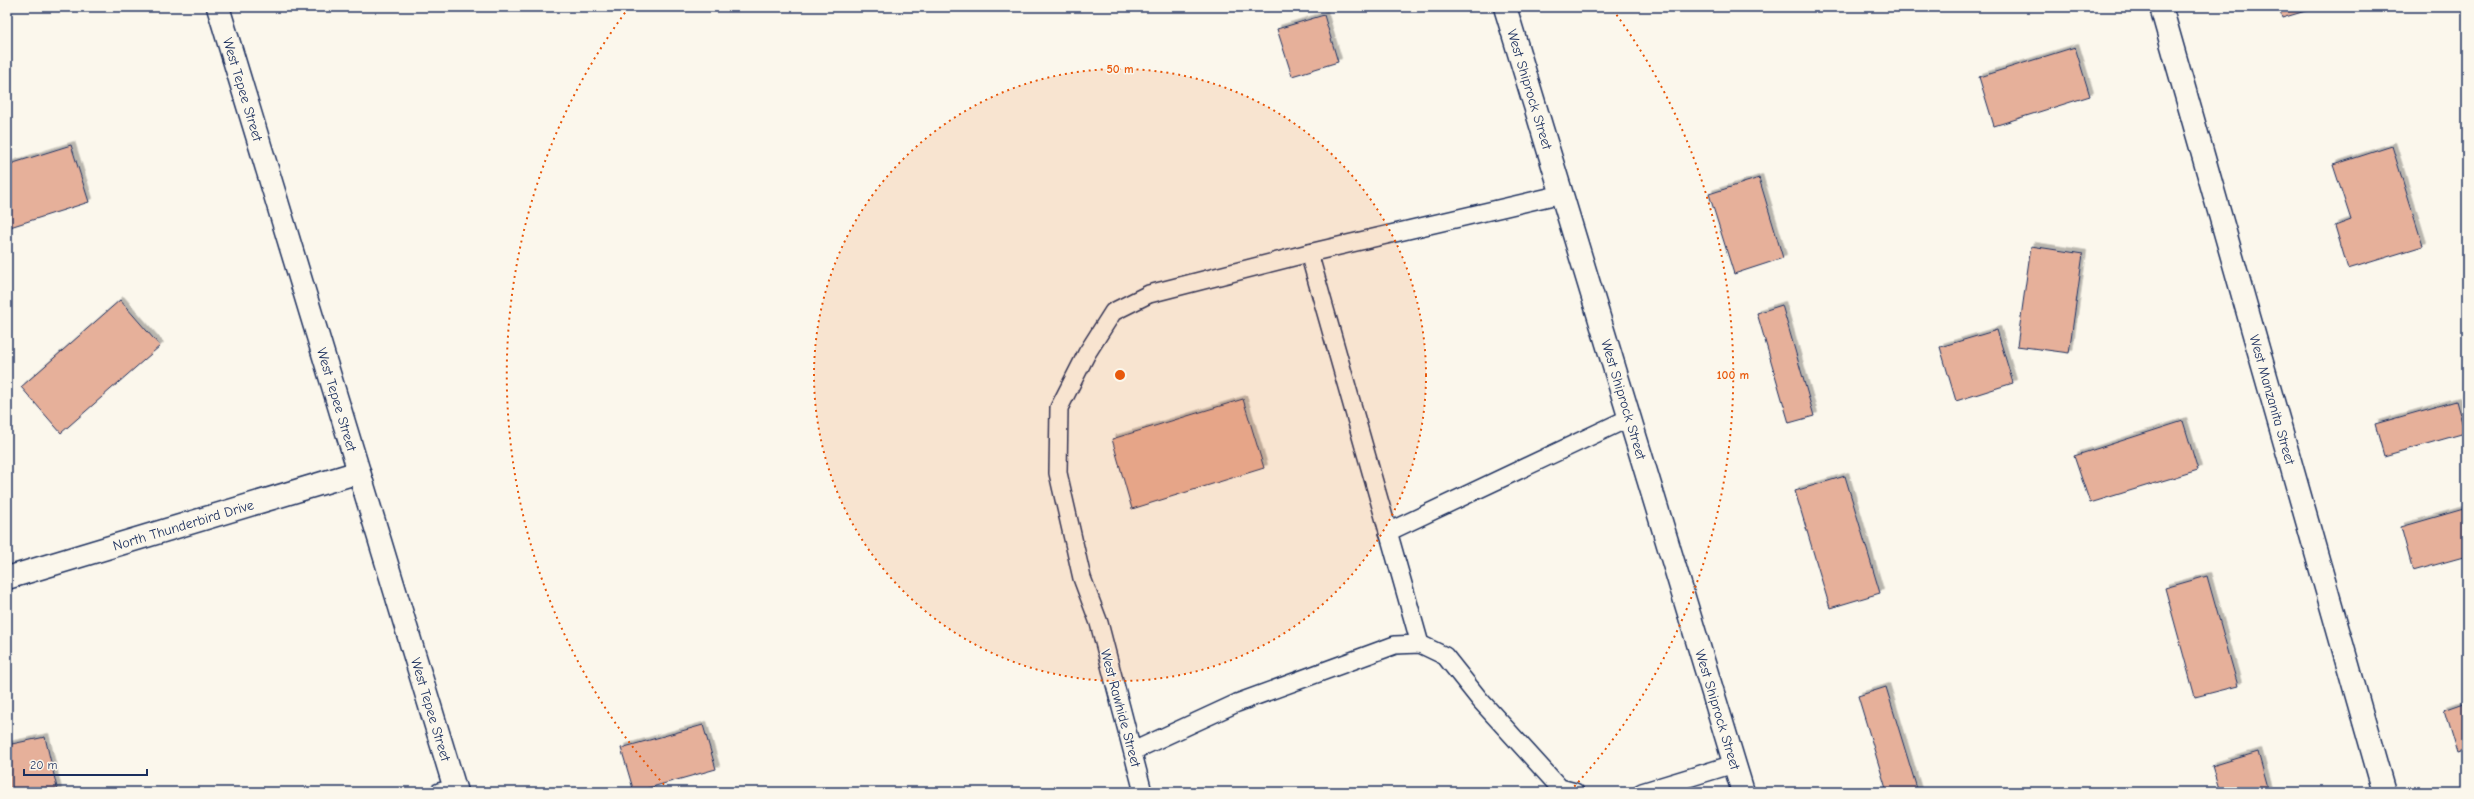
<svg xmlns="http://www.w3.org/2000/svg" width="2474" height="799" font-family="'Comic Neue',sans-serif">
  <defs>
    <filter id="shadow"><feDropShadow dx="3.5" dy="-3.5" stdDeviation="0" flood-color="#0004"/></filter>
  </defs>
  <rect width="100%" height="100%" fill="#fbf7ec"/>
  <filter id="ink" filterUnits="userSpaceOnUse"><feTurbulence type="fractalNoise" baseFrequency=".025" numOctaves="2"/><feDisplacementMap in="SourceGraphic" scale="8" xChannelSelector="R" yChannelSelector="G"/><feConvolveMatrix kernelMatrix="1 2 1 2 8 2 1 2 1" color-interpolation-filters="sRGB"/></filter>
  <g filter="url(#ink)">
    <g fill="#e6b09a" stroke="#1b2f5e" filter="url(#shadow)">
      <path d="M1266 7H1281L1267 11Z"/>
      <path d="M2279 7H2319L2282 18Z"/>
      <path d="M1324 15 1338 62 1292 76 1277 29Z"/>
      <path d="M2075 47 2090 96 1994 126 1979 77Z"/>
      <path d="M71 145 89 202 7 228V165Z"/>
      <path d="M2392 146 2423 246 2348 269 2335 226 2351 220 2333 165Z"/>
      <path d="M1759 178 1783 258 1734 274 1709 194Z"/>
      <path d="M2031 246 2083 254 2069 353 2017 346Z"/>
      <path d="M120 300 160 346 61 433 21 387Z"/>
      <path d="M1782 305 1814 416 1789 423 1757 313Z"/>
      <path d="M1997 330 2013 383 1956 401 1940 347Z"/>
      <path d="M1243 399 1264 468 1132 509 1112 439Z"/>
      <path d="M2456 401 2465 433 2384 456 2375 424Z"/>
      <path d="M2183 421 2198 470 2090 503 2074 456Z"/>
      <path d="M1845 476 1880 593 1830 608 1795 491Z"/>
      <path d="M2467 508V556L2413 571 2401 527Z"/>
      <path d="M2207 576 2238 686 2195 697 2165 588Z"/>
      <path d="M1886 687 1918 792H1887L1858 696Z"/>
      <path d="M2467 702V750L2457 753 2444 710Z"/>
      <path d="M703 725 716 769 634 792 621 748Z"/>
      <path d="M45 737 58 792H7V745Z"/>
      <path d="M2258 752 2269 792H2220L2212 766Z"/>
    </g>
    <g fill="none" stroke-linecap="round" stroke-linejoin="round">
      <defs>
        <g id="service">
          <path d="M1309 253 1420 644"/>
          <path d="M1388 532 1629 418"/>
          <path d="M1133 751 1237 703 1395 645 1420 644 1445 656 1480 700 1560 788 1575 792"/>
          <path d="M439 792 455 788"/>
          <path d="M1143 792 1099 623 1082 578 1058 473 1059 408 1087 353 1113 312 1149 294 1309 253 1562 194"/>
          <path d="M1642 792 1734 764"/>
        </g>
        <g id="minor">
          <path id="s1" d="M218 7 456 792"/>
          <path id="s2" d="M1505 7 1743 792"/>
          <path id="s3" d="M2161 7 2384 792"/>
          <path id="s4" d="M7 578 359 472"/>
        </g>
      </defs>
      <use href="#service" stroke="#1b2f5e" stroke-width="20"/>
      <use href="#minor" stroke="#1b2f5e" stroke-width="25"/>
      <use href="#service" stroke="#fbf7ec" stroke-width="17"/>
      <use href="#minor" stroke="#fbf7ec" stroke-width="22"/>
    </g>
  </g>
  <circle cx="1120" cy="375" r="306" fill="#e8590c" fill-opacity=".12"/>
  <g fill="none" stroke="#e8590c" stroke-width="2" stroke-dasharray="2 4">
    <circle cx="1120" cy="375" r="306"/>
    <path d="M668 789A613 613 0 0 1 627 10M1613 10A613 613 0 0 1 1572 789"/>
  </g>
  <g text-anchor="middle" stroke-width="3" stroke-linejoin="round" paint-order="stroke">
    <g font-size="14" fill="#1b2f5e" stroke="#fbf7ec">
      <text dy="5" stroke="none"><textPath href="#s1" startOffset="86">West Tepee Street</textPath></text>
      <text dy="5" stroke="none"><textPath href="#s2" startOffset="86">West Shiprock Street</textPath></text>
      <text dy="5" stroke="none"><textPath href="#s1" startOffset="410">West Tepee Street</textPath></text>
      <text dy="5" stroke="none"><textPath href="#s2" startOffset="410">West Shiprock Street</textPath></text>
      <text dy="5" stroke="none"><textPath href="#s3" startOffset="408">West Manzanita Street</textPath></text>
      <text dy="5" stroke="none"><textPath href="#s4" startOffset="184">North Thunderbird Drive</textPath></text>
      <text transform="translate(1121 708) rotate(75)" y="5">West Rawhide Street</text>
      <text dy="5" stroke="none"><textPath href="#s1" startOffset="734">West Tepee Street</textPath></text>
      <text dy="5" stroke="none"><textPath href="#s2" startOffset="734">West Shiprock Street</textPath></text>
    </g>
  </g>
  <circle cx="1120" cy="375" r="6" fill="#e8590c" stroke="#fbf7ec" stroke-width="2"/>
  <g font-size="12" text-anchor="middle" font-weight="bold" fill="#e8590c" stroke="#fbf7ec" stroke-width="3" stroke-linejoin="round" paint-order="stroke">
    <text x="1120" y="73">50 m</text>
    <text x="1733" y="379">100 m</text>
  </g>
  <rect width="2474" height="799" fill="none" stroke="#fbf7ec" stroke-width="24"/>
  <rect x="12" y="12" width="2450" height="775" fill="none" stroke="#1b2f5e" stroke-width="1.5" filter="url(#ink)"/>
  <path d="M24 769v6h123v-6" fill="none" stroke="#1b2f5e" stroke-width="2"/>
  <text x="30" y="769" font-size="12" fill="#1b2f5e" stroke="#fbf7ec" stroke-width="3" paint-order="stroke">20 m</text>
</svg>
